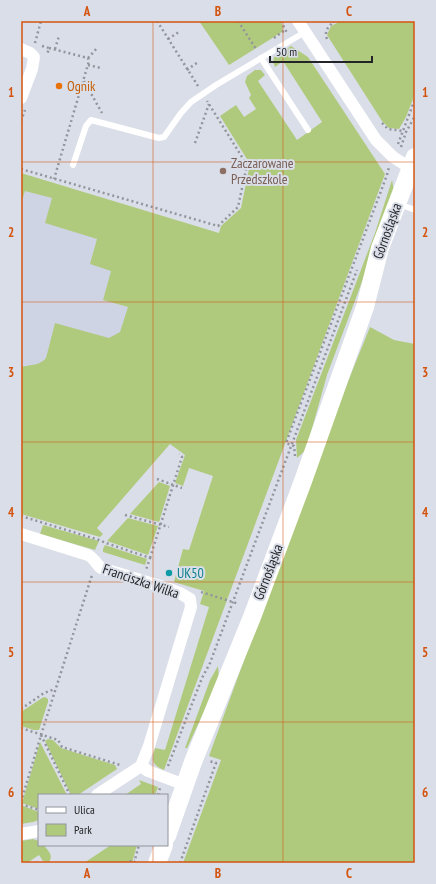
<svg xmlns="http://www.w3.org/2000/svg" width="436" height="884" font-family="'PT Sans Narrow',sans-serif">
  <rect width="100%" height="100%" fill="#dadee8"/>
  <path fill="#cfd4e5" d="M21 187 218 238 221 320 21 370Z"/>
  <g fill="#b0ca7d">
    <path d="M199 21H280L283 26 282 32 229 65Z"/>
    <path d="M337 21H415V94L406 117 399 129 389 128 382 121 327 35 331 26 337 23Z"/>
    <path d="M291 46 308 57 385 174 164 770C151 765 152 759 155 748L165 750 209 607 200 604 204 591 174 582 183 549 189 550 213 476 189 468 183 486 175 483 185 455 170 444 97 528 103 534 100 537 21 514V367C30 365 41 365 46 358L55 323 109 338 120 332 128 307 103 300 111 271 90 264 97 239 45 223 52 198 25 191 21 203V173L219 233 221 226 241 208 250 164 220 116 236 105 244 117 256 109 249 98 251 95 245 82 247 76 255 70H261L265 75 258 81 297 140 322 122 283 61 275 67 273 62 274 57Z"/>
    <path d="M392 180 394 191 380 234 327 375 306 450 297 458 296 440 375 233Z"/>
    <path d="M370 327 394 340 415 344V863H183L221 760 209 756 329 428Z"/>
    <path d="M159 482 170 486 159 522 130 514Z"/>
    <path d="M128 518 158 526 148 555 107 541Z"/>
    <path d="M43 525 99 541 95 550 40 534Z"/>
    <path d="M105 545 147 559 145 565 103 552V549Z"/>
    <path d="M218 666 219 680 187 748H185L210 680Z"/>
    <path d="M45 697 48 699V702L39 730H34L21 726V712L42 698Z"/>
    <path d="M48 739 53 740 61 748 115 765 117 769 78 795H71L45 741Z"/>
    <path d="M40 742 67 795H39V809L22 803Z"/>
    <path d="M139 780 158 787 155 795H125L141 784Z"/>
    <path d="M21 805 39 812V820L33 822 21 824Z"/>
    <path d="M33 839 39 841V845H44C48 851 54 855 49 862L43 861 39 855 27 863H21V841Z"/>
    <path d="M111 845H137L132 863H84Z"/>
  </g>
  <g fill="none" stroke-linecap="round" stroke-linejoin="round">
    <g stroke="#92959c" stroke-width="2.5" stroke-dasharray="2 3" stroke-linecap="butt">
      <path d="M157 21 198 86"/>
      <path d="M238 21 256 49"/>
      <path d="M281 21 287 33"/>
      <path d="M274 38 285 30"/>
      <path d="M168 39 179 32"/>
      <path d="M327 39C324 32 328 26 334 22L333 21"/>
      <path d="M35 43 41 21"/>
      <path d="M42 46 49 48 47 55"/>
      <path d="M49 48 88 58 89 61 54 179"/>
      <path d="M55 49 59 36"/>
      <path d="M88 58 98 47"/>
      <path d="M88 65 101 68"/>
      <path d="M187 70 198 62"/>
      <path d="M84 81 102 113"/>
      <path d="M21 121 25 110"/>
      <path d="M382 123 388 129 403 131"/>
      <path d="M195 143 209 104"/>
      <path d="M398 144 415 99"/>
      <path d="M401 147 406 132 415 116"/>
      <path d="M21 169 218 226 238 207 247 165 207 101"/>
      <path d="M295 456 294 446 286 443 387 175 389 167"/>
      <path d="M157 479 182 488"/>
      <path d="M125 515 169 527"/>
      <path d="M21 516 99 540 106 543 150 558 146 570"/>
      <path d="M150 558 182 457 179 454"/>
      <path d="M201 592 239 604"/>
      <path d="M21 709 44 693 55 689"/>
      <path d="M21 728 58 740 62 747 120 765"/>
      <path d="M41 735 92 575"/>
      <path d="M168 766 202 678 210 663 357 270"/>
      <path d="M158 795 160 788"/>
      <path d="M21 802 41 735 70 795"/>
      <path d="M21 804 39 810"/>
      <path d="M125 863 135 860"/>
      <path d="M134 863 139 845"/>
      <path d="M180 863 216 763 209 761"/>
    </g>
    <g stroke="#fff" stroke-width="6">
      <path d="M261 58 308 130"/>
      <path d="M73 165 86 126 91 120 159 138 164 137 181 113 191 102 216 85 305 32"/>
      <path d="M407 207 415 210"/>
    </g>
    <g stroke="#fff" stroke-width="12">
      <path d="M298 21 376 140 393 157 415 171"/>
      <path d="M21 49 30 53 34 57 32 69 21 98"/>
      <path d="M21 534 88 555C94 558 96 564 101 568L170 589 180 593 190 599 191 607 149 746 141 766"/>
      <path d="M97 795 141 766 148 771 185 785"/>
      <path d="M21 834 39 831"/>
    </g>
    <g stroke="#fff" stroke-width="18">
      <path d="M167 836 193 762 252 617 303 481 365 307 380 248 415 157"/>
      <path d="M157 863 164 845"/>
    </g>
  </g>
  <path fill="none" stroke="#d4540f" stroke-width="1" stroke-opacity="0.55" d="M153 21V795M283 21V863M21 162H415M21 302H415M21 442H415M21 582H415M21 722H415M153 845V863"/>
  <circle fill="#e8710a" stroke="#dadee8" stroke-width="1.5" cx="59" cy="86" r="4"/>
  <circle fill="#8d6e63" stroke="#dadee8" stroke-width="1.5" cx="223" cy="171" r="4"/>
  <circle fill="#0f9aa8" stroke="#dadee8" stroke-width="1.5" cx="169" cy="573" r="4"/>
  <g text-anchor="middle" stroke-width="4" stroke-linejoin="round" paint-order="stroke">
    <g font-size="14" fill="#c56008" stroke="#dadee8" text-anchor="start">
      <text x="67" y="91">Ognik</text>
    </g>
    <g font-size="14" fill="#785e54" stroke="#dadee8" text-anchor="start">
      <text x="231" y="168">Zaczarowane<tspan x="231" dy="16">Przedszkole</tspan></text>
    </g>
    <g font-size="14" fill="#232427" stroke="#dadee8">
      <text transform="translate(387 231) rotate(-70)" y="5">Górnośląska</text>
      <text transform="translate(268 572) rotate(-69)" y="5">Górnośląska</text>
      <text transform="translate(141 581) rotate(19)" y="5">Franciszka Wilka</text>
    </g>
    <g font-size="14" fill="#0d838f" stroke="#dadee8" text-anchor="start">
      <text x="177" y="578">UK50</text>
    </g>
  </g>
  <rect width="436" height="884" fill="none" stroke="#dadee8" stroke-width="44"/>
  <rect x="38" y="794" width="130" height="52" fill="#dadee8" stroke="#91949b"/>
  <rect x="46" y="807" width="20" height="6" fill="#ffffff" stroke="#91949b"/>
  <text x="74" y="814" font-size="12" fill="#232427">Ulica</text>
  <rect x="46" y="824" width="20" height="12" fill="#b0ca7d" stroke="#91949b"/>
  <text x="74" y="834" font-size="12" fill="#232427">Park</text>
  <path d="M270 56v6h102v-6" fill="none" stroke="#232427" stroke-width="2"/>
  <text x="276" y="56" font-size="12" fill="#232427" stroke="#dadee8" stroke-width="3" paint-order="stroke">50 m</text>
  <rect x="22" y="22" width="392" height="840" fill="none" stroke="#d4540f" stroke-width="1.5"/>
  <g font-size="13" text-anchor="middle" font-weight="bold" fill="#d4540f">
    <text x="87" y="16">A</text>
    <text x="218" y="16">B</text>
    <text x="349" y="16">C</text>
    <text x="11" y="97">1</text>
    <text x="425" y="97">1</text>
    <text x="11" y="237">2</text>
    <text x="425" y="237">2</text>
    <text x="11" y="377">3</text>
    <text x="425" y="377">3</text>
    <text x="11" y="517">4</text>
    <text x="425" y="517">4</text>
    <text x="11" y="657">5</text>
    <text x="425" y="657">5</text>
    <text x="11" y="797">6</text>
    <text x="425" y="797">6</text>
    <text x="87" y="878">A</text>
    <text x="218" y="878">B</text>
    <text x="349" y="878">C</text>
  </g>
</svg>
